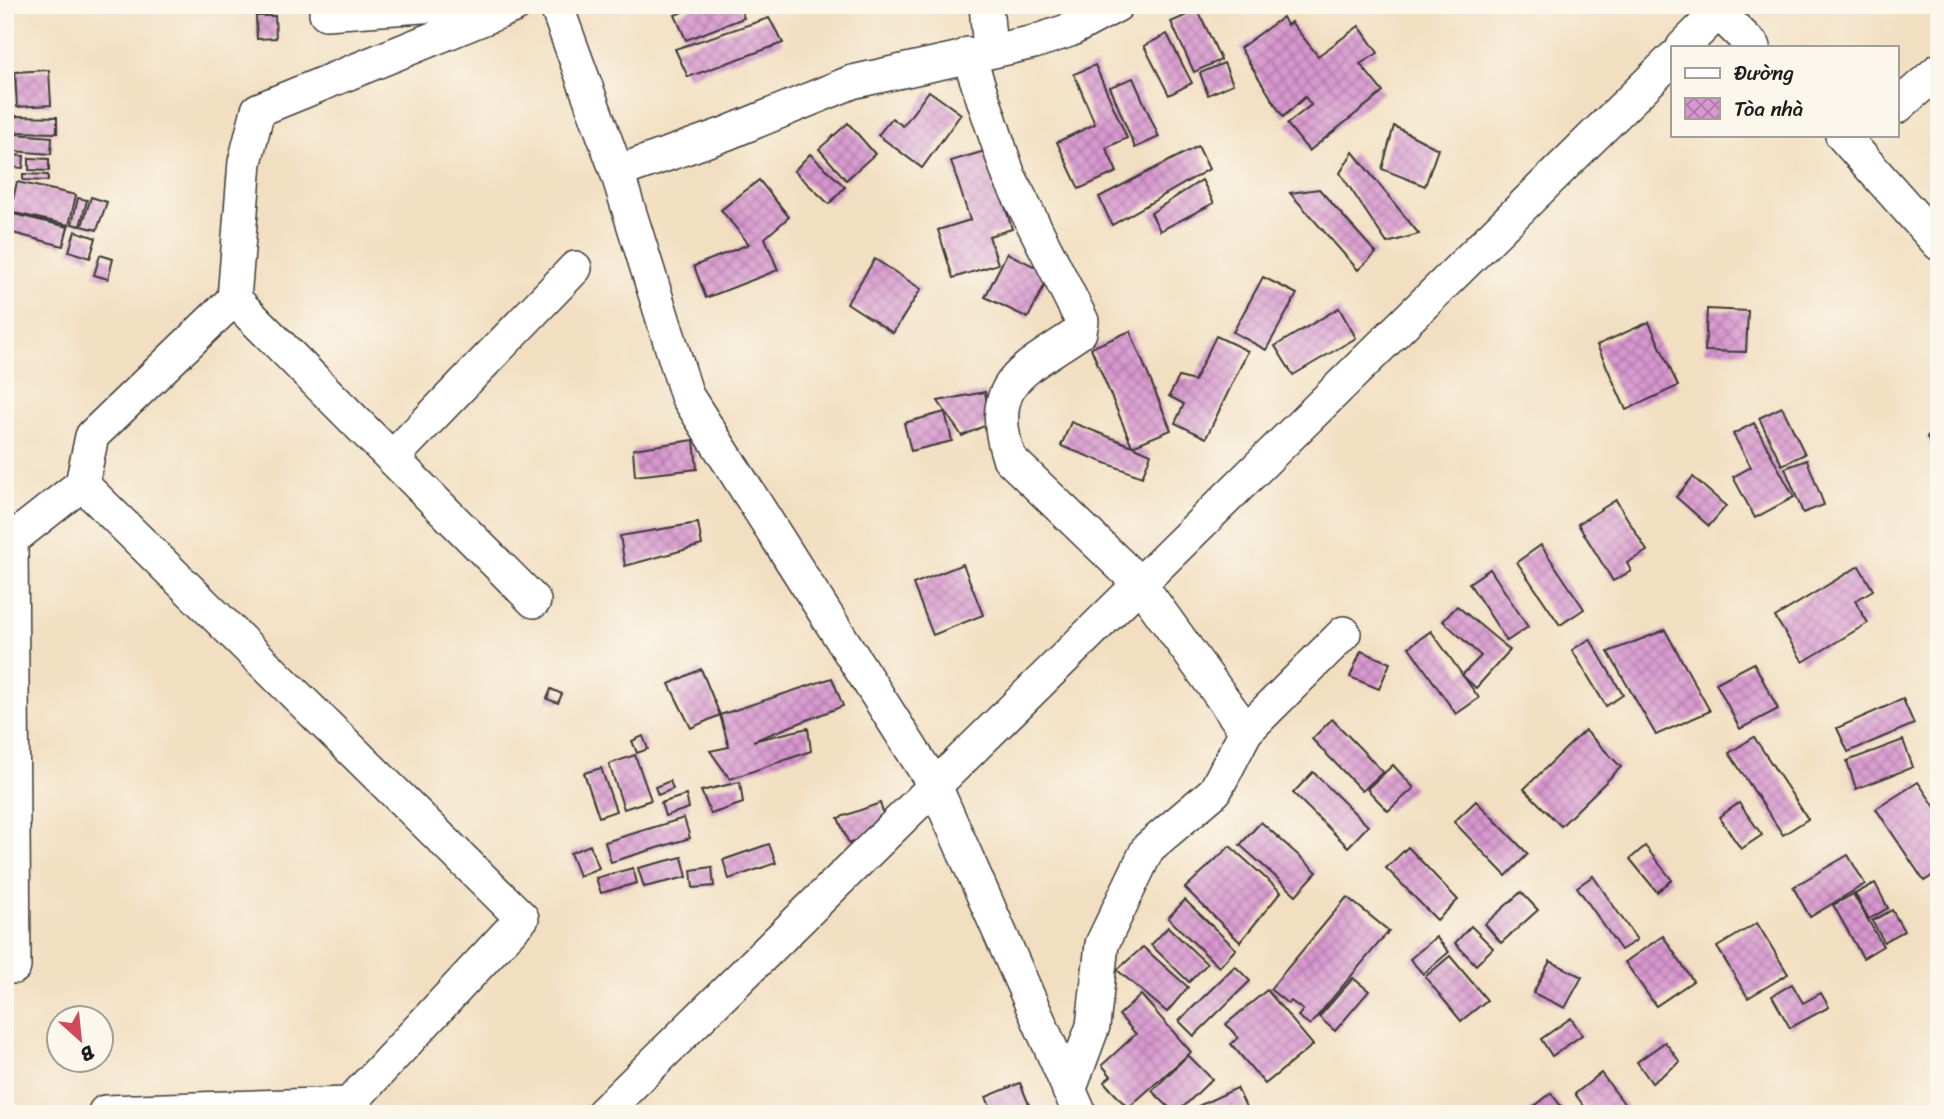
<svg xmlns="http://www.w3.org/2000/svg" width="1944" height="1119" font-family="Sriracha,sans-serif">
  <defs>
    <pattern id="building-cross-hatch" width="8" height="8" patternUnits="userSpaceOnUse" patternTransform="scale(1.75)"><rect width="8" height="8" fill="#d897cf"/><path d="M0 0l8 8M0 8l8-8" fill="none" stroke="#ae7aa7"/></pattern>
  </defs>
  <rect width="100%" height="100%" fill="#fbf7ec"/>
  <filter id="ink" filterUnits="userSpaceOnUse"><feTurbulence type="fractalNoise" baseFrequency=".0143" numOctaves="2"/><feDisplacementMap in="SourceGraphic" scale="14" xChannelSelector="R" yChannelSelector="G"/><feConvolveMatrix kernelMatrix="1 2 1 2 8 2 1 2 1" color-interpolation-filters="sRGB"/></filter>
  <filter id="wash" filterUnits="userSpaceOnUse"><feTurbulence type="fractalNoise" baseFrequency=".00686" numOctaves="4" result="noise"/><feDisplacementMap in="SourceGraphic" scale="28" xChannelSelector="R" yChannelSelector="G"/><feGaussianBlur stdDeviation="1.57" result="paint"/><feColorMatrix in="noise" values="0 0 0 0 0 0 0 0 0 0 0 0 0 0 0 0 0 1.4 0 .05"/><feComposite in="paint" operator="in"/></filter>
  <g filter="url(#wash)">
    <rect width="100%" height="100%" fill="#f2dfc1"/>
    <g id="blocks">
      <g fill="url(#building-cross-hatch)">
        <path d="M699 5H739L744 18 686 40 675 15Z"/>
        <path d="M1198 10 1221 60 1194 72 1171 22Z"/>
        <path d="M256 16H275L276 38 257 39Z"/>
        <path d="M1283 17 1287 25 1291 22 1318 56 1359 26 1378 53 1360 64 1383 92 1309 151 1287 124 1311 105 1305 97 1283 117 1240 48Z"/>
        <path d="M769 18 783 43 688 77 675 49Z"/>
        <path d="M1167 34 1192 83 1169 95 1144 46Z"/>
        <path d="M1224 63 1233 84 1208 95 1200 73Z"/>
        <path d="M1095 65 1127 138 1106 148 1117 172 1079 189 1057 142 1095 124 1074 74Z"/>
        <path d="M49 70 51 105 17 107 15 72Z"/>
        <path d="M1133 78 1159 137 1135 148 1110 87Z"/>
        <path d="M929 91 961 114 922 168 878 135 892 118 903 126Z"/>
        <path d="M15 116 57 117V133L15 132Z"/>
        <path d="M848 123 875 154 846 180 819 149Z"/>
        <path d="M1394 126 1438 149 1425 186 1382 169Z"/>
        <path d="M14 134 52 137 51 154 13 151Z"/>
        <path d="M1198 146 1209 169 1112 225 1099 197Z"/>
        <path d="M988 150 1012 229 989 236 998 264 953 278 938 230 970 220 951 161Z"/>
        <path d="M1353 152 1419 234 1387 243 1340 173Z"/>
        <path d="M810 154 845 187 829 204 794 171Z"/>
        <path d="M12 155 24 156 23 168 11 167Z"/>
        <path d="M29 158 49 159V171L29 170Z"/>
        <path d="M5 173 13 174 7 213H5Z"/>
        <path d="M23 174 48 175V181L23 180Z"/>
        <path d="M759 180 789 217 765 238 778 270 706 298 694 266 749 244 721 210Z"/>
        <path d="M1202 180 1214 203 1160 231 1151 213Z"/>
        <path d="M17 182 76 195 69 225 10 212Z"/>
        <path d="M1319 189 1376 253 1358 270 1290 193Z"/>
        <path d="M91 197 107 202 97 230 82 226Z"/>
        <path d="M78 198 87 200 80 226 72 224Z"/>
        <path d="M9 213 68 227 63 246 5 231Z"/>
        <path d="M75 231 96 238 90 258 69 251Z"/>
        <path d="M1007 253 1050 274 1028 318 985 297Z"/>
        <path d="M100 255 113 259 108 279 94 275Z"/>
        <path d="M875 259 921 289 893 333 847 303Z"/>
        <path d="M1263 277 1297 294 1266 350 1233 332Z"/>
        <path d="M1339 308 1356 338 1293 375 1275 346Z"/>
        <path d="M1707 309 1748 311 1746 352 1705 351Z"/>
        <path d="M1649 322 1678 386 1626 410 1597 345Z"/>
        <path d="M1130 331 1171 430 1132 446 1151 454 1142 477 1061 446 1071 422 1132 446 1091 348Z"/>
        <path d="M1216 336 1248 351 1206 438 1175 423 1184 404 1169 396 1179 377 1194 381Z"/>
        <path d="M985 392 991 423 962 436 938 401Z"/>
        <path d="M1782 407 1805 454 1782 465 1759 418Z"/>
        <path d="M945 412 952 441 911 451 904 423Z"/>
        <path d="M1754 423 1794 497 1755 518 1733 477 1751 467 1733 434Z"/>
        <path d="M1939 432V463L1927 437Z"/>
        <path d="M694 440 697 469 635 476 633 449Z"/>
        <path d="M1807 460 1824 505 1803 513 1785 468Z"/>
        <path d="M1693 477 1726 506 1709 526 1676 497Z"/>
        <path d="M1616 500 1647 551 1627 563 1631 571 1613 581 1578 524Z"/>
        <path d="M698 523 702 545 625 566 620 536Z"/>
        <path d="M1541 545 1584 609 1560 625 1517 562Z"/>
        <path d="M963 564 983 615 933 635 913 584Z"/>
        <path d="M1859 566 1873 590 1855 601 1868 623 1803 662 1775 617Z"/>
        <path d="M1490 569 1528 627 1507 641 1469 583Z"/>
        <path d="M1457 606 1510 650 1476 688 1462 675 1481 656 1443 621Z"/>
        <path d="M1665 630 1710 711 1656 735 1608 652Z"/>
        <path d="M1431 631 1479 698 1456 714 1409 647Z"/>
        <path d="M1590 639 1623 695 1606 706 1572 650Z"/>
        <path d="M1361 651 1390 663 1379 689 1350 677Z"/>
        <path d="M1754 663 1778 709 1740 729 1716 683Z"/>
        <path d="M701 669 720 715 832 678 843 706 753 741 808 728 811 751 730 779 710 751 729 747 720 715 691 728 669 684Z"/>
        <path d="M551 689 562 694 558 703 547 699Z"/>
        <path d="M1903 699 1914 724 1848 752 1837 728Z"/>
        <path d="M1332 719 1383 772 1362 791 1312 739Z"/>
        <path d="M1585 730 1621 767 1561 826 1524 789Z"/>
        <path d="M643 736 648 749 637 753 632 741Z"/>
        <path d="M1754 737 1808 819 1783 835 1729 753Z"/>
        <path d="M1903 740 1913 767 1856 789 1847 761Z"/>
        <path d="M635 755 651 800 624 809 609 764Z"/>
        <path d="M1393 765 1414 788 1388 811 1367 789Z"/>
        <path d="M601 768 616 811 599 817 584 773Z"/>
        <path d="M1313 772 1368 826 1348 847 1293 793Z"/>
        <path d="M670 781 673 789 658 795 655 787Z"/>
        <path d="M740 782 743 803 711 814 701 791Z"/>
        <path d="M1918 782 1939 813V854L1934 857 1939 871 1924 881 1876 809Z"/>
        <path d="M686 795 689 808 665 816 661 803Z"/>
        <path d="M1476 801 1528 854 1506 876 1454 822Z"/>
        <path d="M880 803 887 825 849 844 838 818Z"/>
        <path d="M1739 803 1762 835 1741 849 1719 817Z"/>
        <path d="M684 818 690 838 611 862 605 842Z"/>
        <path d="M1261 822 1317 872 1296 895 1240 845Z"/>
        <path d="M769 844 776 863 729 879 723 860Z"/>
        <path d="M590 845 599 868 579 876 570 853Z"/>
        <path d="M1230 846 1281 892 1240 942 1185 888Z"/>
        <path d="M1645 846 1672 880 1657 892 1630 859Z"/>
        <path d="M1408 847 1458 900 1437 920 1386 868Z"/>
        <path d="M1848 855 1865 884 1810 917 1793 887Z"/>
        <path d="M682 857 687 877 644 887 638 868Z"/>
        <path d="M712 867 714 886 693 888 691 870Z"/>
        <path d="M633 868 637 883 601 893 596 878Z"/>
        <path d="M1593 876 1637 940 1621 950 1577 887Z"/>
        <path d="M1875 883 1888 908 1869 919 1855 894Z"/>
        <path d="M1521 892 1538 910 1501 943 1485 924Z"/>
        <path d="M1853 894 1883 946 1863 958 1833 905Z"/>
        <path d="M1347 897 1389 931 1310 1025 1298 1016 1303 1010 1291 1001 1288 1004 1270 989Z"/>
        <path d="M1185 900 1236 949 1219 967 1168 918Z"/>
        <path d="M1892 910 1904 931 1884 942 1872 921Z"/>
        <path d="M1757 923 1788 974 1748 998 1717 947Z"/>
        <path d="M1471 926 1493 948 1476 965 1455 943Z"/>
        <path d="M1168 927 1207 964 1189 982 1151 945Z"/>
        <path d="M1663 936 1693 981 1656 1006 1625 962Z"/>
        <path d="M1436 937 1449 952 1423 974 1410 959Z"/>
        <path d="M1143 947 1188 987 1167 1012 1117 970Z"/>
        <path d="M1450 956 1487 1000 1461 1021 1425 977Z"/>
        <path d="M1550 961 1582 977 1565 1008 1533 993Z"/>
        <path d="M1235 966 1250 981 1194 1036 1179 1021Z"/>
        <path d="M1353 978 1369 991 1335 1031 1319 1017Z"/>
        <path d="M1792 984 1803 1003 1821 993 1829 1007 1790 1028 1772 996Z"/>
        <path d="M1267 990 1313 1045 1265 1084 1231 1044 1238 1038 1226 1024Z"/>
        <path d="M1141 995 1191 1052 1128 1108 1104 1082 1111 1076 1102 1065 1136 1034 1119 1015Z"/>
        <path d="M1571 1018 1582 1035 1552 1056 1541 1039Z"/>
        <path d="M1665 1042 1680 1062 1652 1083 1637 1062Z"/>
        <path d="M1188 1055 1212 1079 1176 1114 1152 1091Z"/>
        <path d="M1601 1073 1629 1110 1624 1114H1590L1575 1094Z"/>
        <path d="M1020 1083 1033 1114H993L986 1097Z"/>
        <path d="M1237 1088 1246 1107 1233 1114H1181Z"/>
        <path d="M1551 1093 1567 1114H1525Z"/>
      </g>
    </g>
  </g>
  <g filter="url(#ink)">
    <use href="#blocks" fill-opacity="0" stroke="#3c3935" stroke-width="2"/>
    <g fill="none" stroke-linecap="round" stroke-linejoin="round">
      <defs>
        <g id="minor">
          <path d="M556 5 617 172 687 396 935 786 1080 1114"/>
          <path d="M986 5 990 50"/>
          <path d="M326 13 436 5"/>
          <path d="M1683 47 1718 12 1754 47"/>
          <path d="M968 54 1009 176 1082 321 1080 332C1024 371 984 381 1009 458L1140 584 1246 731 1215 791 1148 848 1102 944 1093 1026 1069 1091"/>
          <path d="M1897 107 1939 70"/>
          <path d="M1842 135 1939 244"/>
          <path d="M617 172 725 134 852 82 1034 42 1070 30 1117 5"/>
          <path d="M234 299 245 162 258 110 516 5"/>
          <path d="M392 458 575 268"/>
          <path d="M1246 731 1344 633"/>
          <path d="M14 967 11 540 82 484"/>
          <path d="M105 1112 349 1104"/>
          <path d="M359 1114 349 1104 522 918 82 484 92 436 234 299 534 601"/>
          <path d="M602 1114 1673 58"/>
        </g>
      </defs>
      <use href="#minor" stroke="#3c3935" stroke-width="36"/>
      <use href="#minor" stroke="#fff" stroke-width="33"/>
    </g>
  </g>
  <rect width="1944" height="1119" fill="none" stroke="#fbf7ec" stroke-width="28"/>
  <rect x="1671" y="46" width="228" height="91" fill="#fbf7ec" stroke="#a29f99" stroke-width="2"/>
  <rect x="1685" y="68" width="35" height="10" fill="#ffffff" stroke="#a29f99" stroke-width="2"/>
  <text x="1734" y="80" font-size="21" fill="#1c1c1c">Đường</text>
  <rect x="1685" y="98" width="35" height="21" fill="url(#building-cross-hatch)" stroke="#a29f99" stroke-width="2"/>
  <text x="1734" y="116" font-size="21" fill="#1c1c1c">Tòa nhà</text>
  <g transform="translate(80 1039) rotate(153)"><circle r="33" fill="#fbf7ec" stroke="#a29f99" stroke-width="2"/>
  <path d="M0-5L12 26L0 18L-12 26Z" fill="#d1495b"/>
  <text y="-10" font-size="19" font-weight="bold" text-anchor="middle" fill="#1c1c1c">B</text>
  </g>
</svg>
